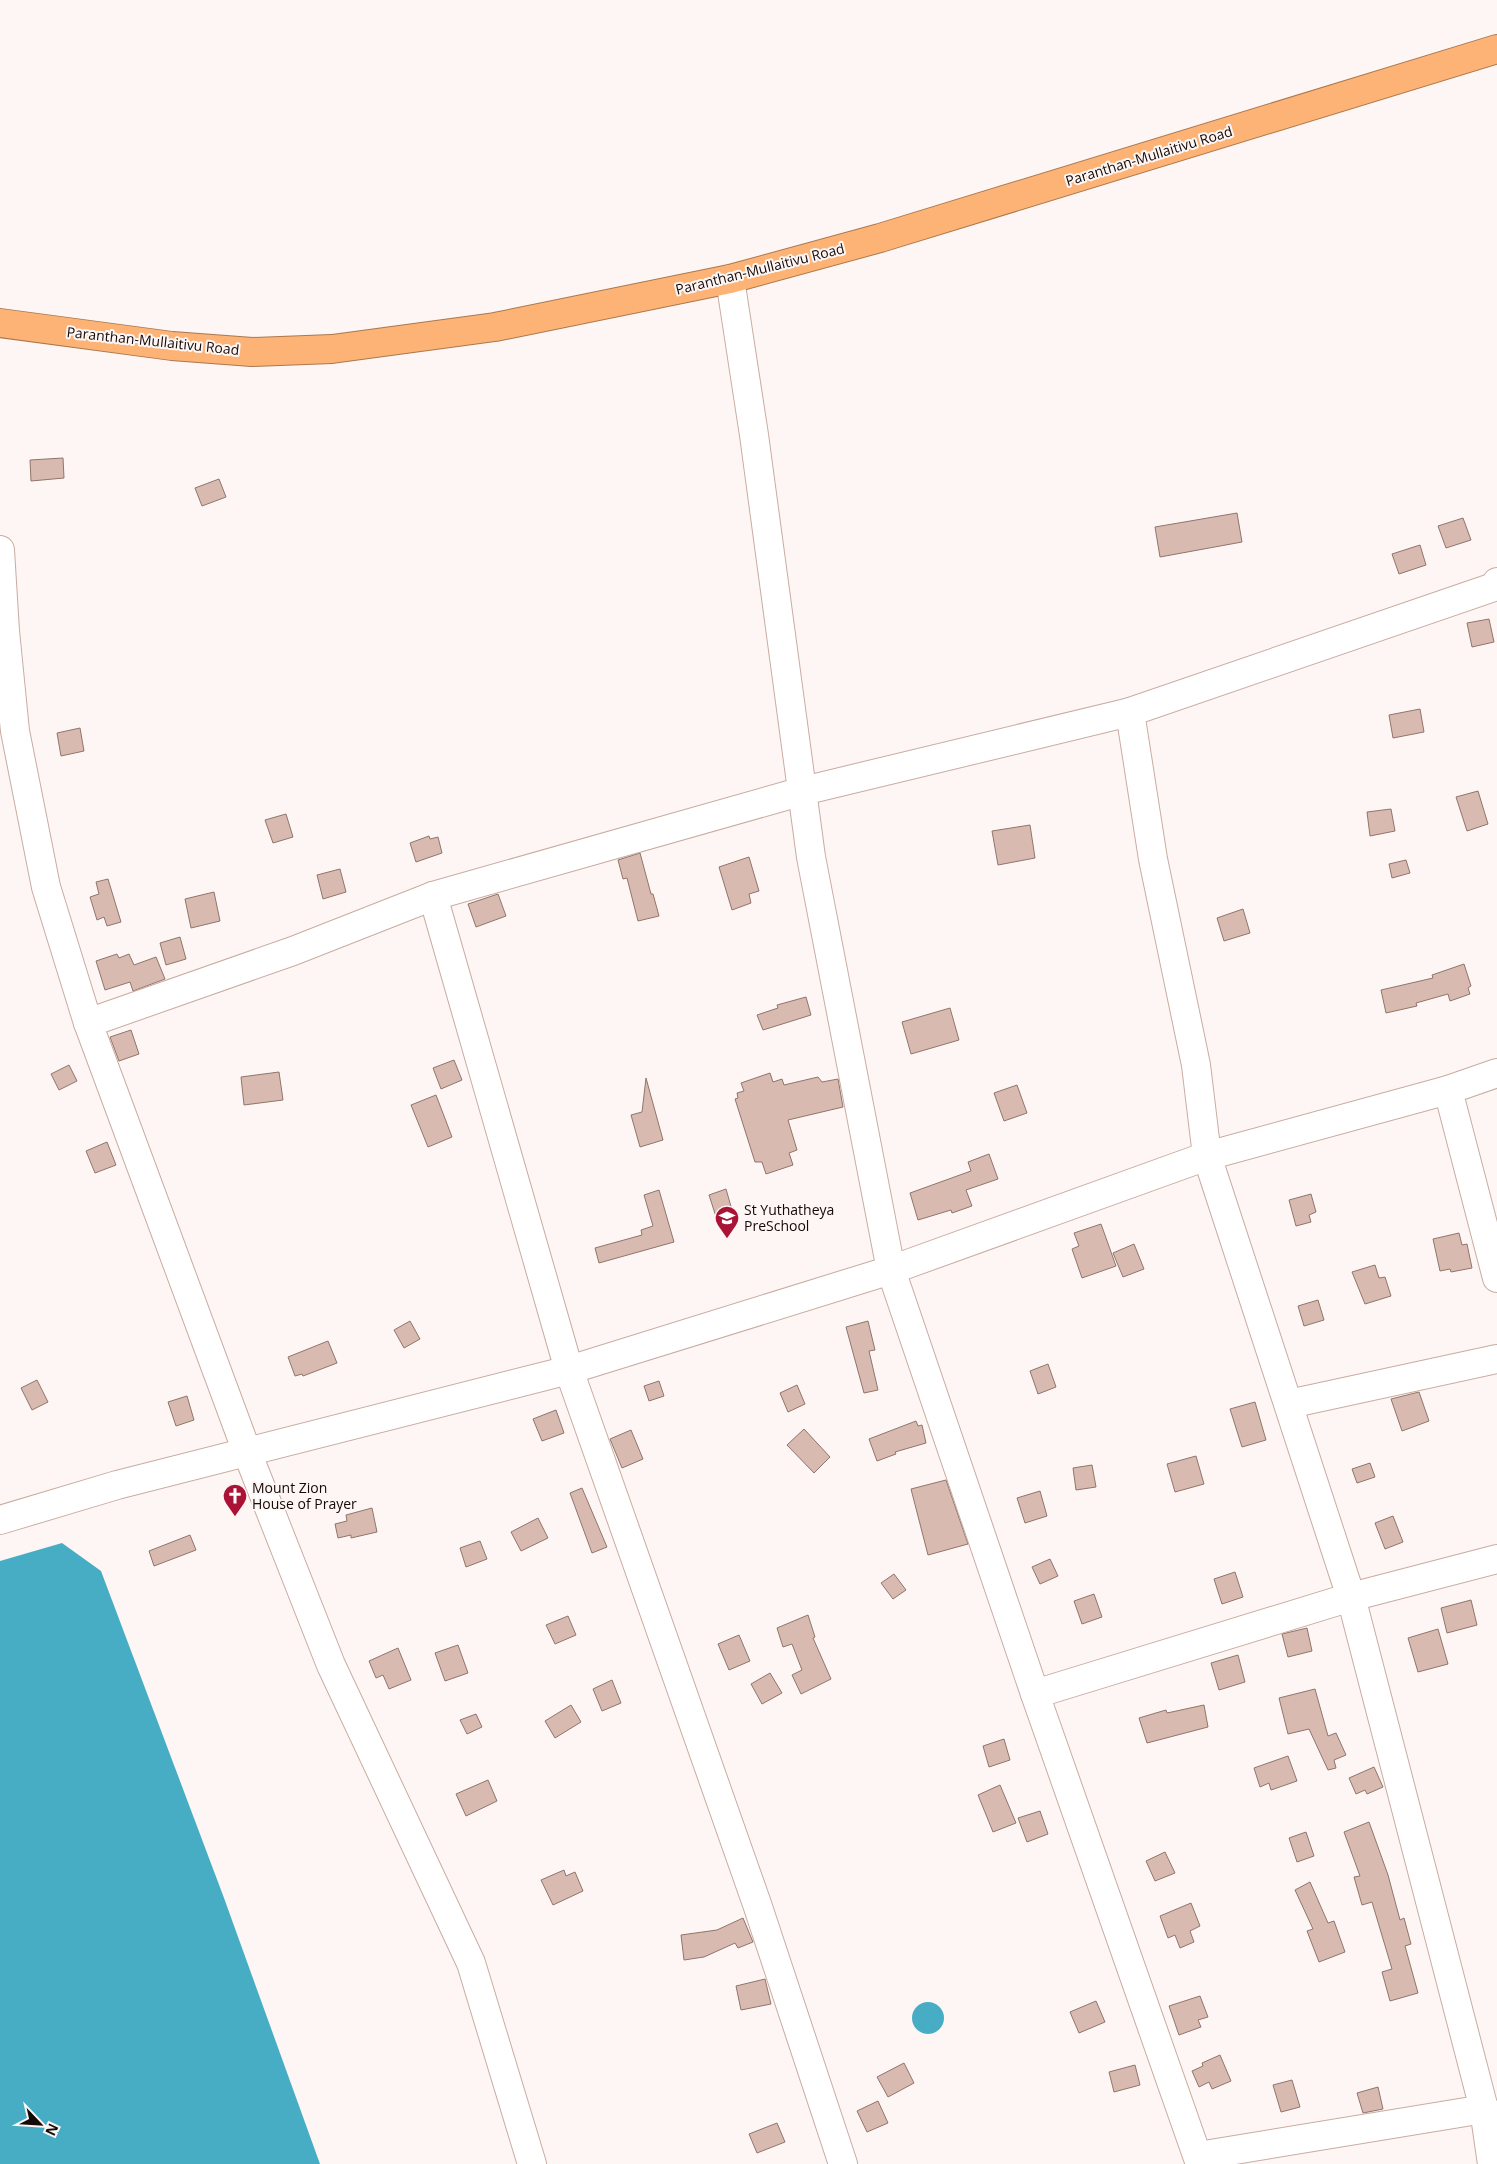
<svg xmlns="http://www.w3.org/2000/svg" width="1497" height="2164" font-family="'Open Sans',sans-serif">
  <rect width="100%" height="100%" fill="#fdf6f4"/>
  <g fill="#46adc4">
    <path d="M62 1543 101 1571 224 1898 320 2164H0V1561Z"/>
    <circle cx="928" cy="2018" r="16"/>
  </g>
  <g fill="#d9bab0" stroke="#90756b">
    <path d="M63 458 64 478 31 481 30 460Z"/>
    <path d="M219 479 226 497 202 506 195 488Z"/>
    <path d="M1237 513 1242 542 1160 557 1155 527Z"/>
    <path d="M1463 518 1471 540 1446 548 1438 526Z"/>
    <path d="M1420 545 1426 565 1399 574 1392 554Z"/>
    <path d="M1489 619 1494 642 1472 647 1467 623Z"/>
    <path d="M1420 709 1424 732 1393 738 1389 715Z"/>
    <path d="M80 728 84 751 61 756 57 733Z"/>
    <path d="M1478 791 1488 824 1467 831 1456 797Z"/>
    <path d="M1391 809 1395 831 1370 836 1367 812Z"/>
    <path d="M286 814 293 837 273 843 265 820Z"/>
    <path d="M1030 825 1035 858 998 865 992 831Z"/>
    <path d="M429 836 430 839 438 837 442 853 416 862 410 843Z"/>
    <path d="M640 853 651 894H653L659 916 638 921 627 878 623 879 618 860Z"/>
    <path d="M749 857 759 891 749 894 751 903 732 910 719 867Z"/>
    <path d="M1406 860 1410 873 1392 878 1389 864Z"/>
    <path d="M340 869 346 892 323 899 317 875Z"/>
    <path d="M108 879 121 922 107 926 104 917 97 920 90 897 99 894 96 882Z"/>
    <path d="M214 892 220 921 191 928 185 899Z"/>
    <path d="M498 894 506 916 476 927 468 904Z"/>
    <path d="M1243 909 1250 933 1224 941 1217 918Z"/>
    <path d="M180 937 186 959 166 965 160 943Z"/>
    <path d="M117 954 119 958 129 954 134 965 156 957 165 979 133 991 130 982 105 990 96 961Z"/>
    <path d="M1464 964 1471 986 1468 988 1470 994 1450 1001 1448 994 1416 1003 1417 1006 1386 1013 1381 990 1433 978 1432 975Z"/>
    <path d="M806 997 811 1015 763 1030 757 1015 778 1008 777 1005Z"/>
    <path d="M950 1008 959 1040 911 1054 902 1022Z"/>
    <path d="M131 1030 139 1054 119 1061 110 1037Z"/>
    <path d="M454 1060 462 1080 441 1089 433 1068Z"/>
    <path d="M69 1065 77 1081 59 1090 51 1074Z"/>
    <path d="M279 1072 283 1100 244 1105 241 1077Z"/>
    <path d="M770 1073 773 1082 782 1079 784 1085 818 1077 822 1082 838 1079 843 1107 788 1120 797 1150 789 1153 793 1165 766 1174 762 1162H755L735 1099 738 1098 737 1093 744 1091 741 1083Z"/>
    <path d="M646 1078 663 1140 640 1147 631 1115 642 1112Z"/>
    <path d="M1017 1085 1027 1113 1004 1121 994 1093Z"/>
    <path d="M436 1095 452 1137 428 1147 411 1105Z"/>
    <path d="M107 1142 116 1165 95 1173 86 1151Z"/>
    <path d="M989 1154 998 1179 966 1190 972 1206 952 1213 951 1210 918 1220 910 1193 971 1171 968 1162Z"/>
    <path d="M726 1189 736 1224 720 1229 709 1195Z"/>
    <path d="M659 1190 674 1242 599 1263 595 1248 642 1235 641 1230 653 1226 644 1195Z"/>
    <path d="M1311 1194 1316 1212 1309 1215 1311 1222 1296 1226 1289 1200Z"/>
    <path d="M1101 1224 1116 1266 1082 1278 1072 1249 1079 1246 1074 1233Z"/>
    <path d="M1459 1233 1462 1245 1467 1244 1472 1268 1451 1272 1450 1269 1440 1271 1433 1239Z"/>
    <path d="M1134 1244 1144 1269 1123 1277 1113 1253Z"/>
    <path d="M1375 1265 1379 1278 1385 1277 1391 1296 1365 1304 1352 1272Z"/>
    <path d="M1318 1300 1324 1320 1304 1326 1298 1306Z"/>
    <path d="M410 1321 420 1339 404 1348 394 1330Z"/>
    <path d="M868 1321 875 1350 869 1351 878 1390 864 1393 846 1327Z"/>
    <path d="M328 1341 337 1363 303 1376 302 1374 295 1376 288 1357Z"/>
    <path d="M1048 1364 1056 1387 1038 1394 1030 1371Z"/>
    <path d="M37 1380 48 1402 32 1410 21 1388Z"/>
    <path d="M659 1381 664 1396 649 1401 644 1386Z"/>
    <path d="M797 1385 805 1404 788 1412 780 1393Z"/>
    <path d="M1419 1392 1429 1421 1402 1431 1391 1399Z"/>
    <path d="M187 1396 194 1420 176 1426 168 1402Z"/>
    <path d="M1255 1402 1266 1440 1242 1447 1230 1409Z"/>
    <path d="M556 1410 564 1433 542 1441 533 1419Z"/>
    <path d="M916 1421 918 1426 922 1425 926 1443 895 1452 896 1454 877 1461 869 1439Z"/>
    <path d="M804 1429 830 1457 814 1473 787 1445Z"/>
    <path d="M631 1430 643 1459 622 1468 610 1439Z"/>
    <path d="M1196 1456 1204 1484 1175 1492 1167 1464Z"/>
    <path d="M1370 1463 1375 1477 1357 1483 1352 1469Z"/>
    <path d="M1092 1465 1096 1487 1076 1490 1073 1468Z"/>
    <path d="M946 1480 968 1544 928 1555 911 1489Z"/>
    <path d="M582 1488 607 1547 592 1553 570 1493Z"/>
    <path d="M1040 1491 1047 1516 1025 1523 1017 1498Z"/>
    <path d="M372 1508 377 1532 351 1538V1535L338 1538 335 1524 347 1521 346 1515Z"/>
    <path d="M1393 1516 1403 1542 1385 1549 1375 1523Z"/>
    <path d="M538 1518 548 1538 521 1551 511 1532Z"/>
    <path d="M190 1535 196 1550 154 1566 149 1551Z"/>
    <path d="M480 1541 487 1559 466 1567 460 1548Z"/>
    <path d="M1050 1559 1058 1576 1040 1584 1032 1567Z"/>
    <path d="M1235 1572 1243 1597 1222 1604 1214 1579Z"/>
    <path d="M894 1574 906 1590 893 1599 881 1583Z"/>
    <path d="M1094 1594 1102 1617 1082 1624 1074 1601Z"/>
    <path d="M1471 1600 1477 1625 1447 1633 1441 1608Z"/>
    <path d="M808 1615 815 1637 813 1638 831 1679 801 1694 792 1675 802 1670 792 1644 783 1647 777 1628Z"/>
    <path d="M568 1616 576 1635 555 1644 546 1625Z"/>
    <path d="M1307 1628 1312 1651 1288 1657 1282 1634Z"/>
    <path d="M1438 1629 1448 1664 1418 1672 1408 1638Z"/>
    <path d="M739 1635 750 1661 729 1670 718 1644Z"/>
    <path d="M458 1645 468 1673 445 1681 435 1653Z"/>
    <path d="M398 1648 411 1680 389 1689 383 1675 376 1678 369 1661Z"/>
    <path d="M1238 1655 1245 1682 1219 1690 1211 1663Z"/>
    <path d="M770 1673 782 1693 762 1704 751 1684Z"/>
    <path d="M612 1680 621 1703 602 1711 593 1689Z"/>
    <path d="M1315 1689 1328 1736 1336 1733 1346 1755 1334 1760 1336 1768 1328 1770 1309 1729 1288 1734 1279 1698Z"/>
    <path d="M571 1705 581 1722 555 1738 545 1721Z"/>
    <path d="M1204 1705 1208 1727 1147 1743 1139 1718 1166 1710 1167 1713Z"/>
    <path d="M476 1714 482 1727 467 1734 460 1720Z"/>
    <path d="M1004 1739 1010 1760 989 1767 983 1746Z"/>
    <path d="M1288 1756 1297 1781 1271 1790 1269 1783 1260 1787 1254 1768Z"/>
    <path d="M1374 1767 1383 1787 1367 1794 1365 1790 1356 1794 1349 1778Z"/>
    <path d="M488 1780 497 1801 466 1816 456 1794Z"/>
    <path d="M1000 1785 1016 1823 993 1832 978 1795Z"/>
    <path d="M1040 1811 1048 1834 1027 1842 1018 1818Z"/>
    <path d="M1369 1822 1388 1875 1400 1920 1404 1918 1411 1944 1405 1946 1418 1993 1390 2001 1382 1972 1392 1969 1372 1902 1362 1905 1354 1877 1360 1876 1344 1832Z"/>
    <path d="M1306 1832 1314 1856 1297 1862 1289 1838Z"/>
    <path d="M1165 1852 1175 1873 1155 1881 1146 1861Z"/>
    <path d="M564 1870 566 1876 575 1872 583 1891 553 1905 541 1880Z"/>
    <path d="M1310 1882 1328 1923 1334 1921 1345 1952 1319 1962 1307 1931 1313 1929 1295 1890Z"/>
    <path d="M1191 1903 1200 1926 1190 1931 1194 1942 1180 1948 1175 1935 1168 1938 1160 1916Z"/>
    <path d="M743 1918 753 1942 738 1948 735 1943 704 1957 684 1960 681 1935 717 1930Z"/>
    <path d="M765 1979 771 2004 741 2010 736 1986Z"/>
    <path d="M1200 1996 1208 2017 1198 2020 1201 2027 1179 2035 1169 2006Z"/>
    <path d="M1096 2001 1105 2022 1079 2033 1070 2012Z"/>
    <path d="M1220 2055 1231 2081 1212 2089 1209 2082 1199 2087 1192 2071 1203 2066 1202 2063Z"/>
    <path d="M904 2063 914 2083 888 2097 877 2077Z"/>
    <path d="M1135 2065 1140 2085 1114 2092 1109 2072Z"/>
    <path d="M1292 2080 1300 2107 1281 2112 1273 2085Z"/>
    <path d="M1378 2087 1383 2109 1363 2113 1357 2093Z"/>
    <path d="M878 2101 888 2123 867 2132 857 2111Z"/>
    <path d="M777 2123 785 2142 757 2153 749 2134Z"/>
  </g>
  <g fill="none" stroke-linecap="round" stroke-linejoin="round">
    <defs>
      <g id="minor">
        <path d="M730 279 754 435 811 857 891 1270 1035 1694 1200 2164"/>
        <path d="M0 550 5 631 15 731 46 887 88 1023 247 1452 331 1665 471 1963 532 2164"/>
        <path d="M433 896 569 1370 757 1904 843 2164"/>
        <path d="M88 1023 293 951 433 896 803 791 1130 712"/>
        <path d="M1448 1090 1497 1278"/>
        <path d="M1289 1404 1497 1359"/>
        <path d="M0 1520 117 1485 569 1370 891 1270 1207 1156 1448 1090 1497 1073"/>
        <path d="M1035 1694 1351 1597 1497 1559"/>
        <path d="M1198 2156 1484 2109 1497 2118"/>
        <path d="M1492 2164 1484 2109 1351 1597 1207 1156 1196 1065 1153 859 1130 712 1494 587 1497 582"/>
      </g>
      <path id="highway" d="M0 323 172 346 252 352 332 349 495 327 730 279 880 238 1497 49"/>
    </defs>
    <use href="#minor" stroke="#c9aca1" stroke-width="30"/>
    <use href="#highway" stroke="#ab784e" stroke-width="30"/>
    <use href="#minor" stroke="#fff" stroke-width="28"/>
    <use href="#highway" stroke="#fdb375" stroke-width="28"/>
  </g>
  <defs>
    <symbol id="school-pin" viewBox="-11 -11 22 30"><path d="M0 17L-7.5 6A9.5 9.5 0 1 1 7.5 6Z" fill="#aa1335" stroke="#fdf6f4"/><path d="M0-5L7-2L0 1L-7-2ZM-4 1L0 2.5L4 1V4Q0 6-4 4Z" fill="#fff"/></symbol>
    <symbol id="church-pin" viewBox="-11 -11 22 30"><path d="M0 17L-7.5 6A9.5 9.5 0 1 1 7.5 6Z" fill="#aa1335" stroke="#fdf6f4"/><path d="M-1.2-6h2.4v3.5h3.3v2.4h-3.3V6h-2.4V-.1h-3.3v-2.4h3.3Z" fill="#fff"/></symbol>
  </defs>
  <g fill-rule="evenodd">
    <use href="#school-pin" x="713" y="1204" width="28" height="38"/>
    <use href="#church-pin" x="221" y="1482" width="28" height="38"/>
  </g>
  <g text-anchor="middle" stroke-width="4" stroke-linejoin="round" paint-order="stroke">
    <g font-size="14" fill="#140a07" stroke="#fdf6f4">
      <text transform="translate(1149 156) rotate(-17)" y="5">Paranthan-Mullaitivu Road</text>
      <text transform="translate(760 269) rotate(-14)" y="5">Paranthan-Mullaitivu Road</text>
      <text transform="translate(153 341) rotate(6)" y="5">Paranthan-Mullaitivu Road</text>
    </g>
    <g font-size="14" fill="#140a07" stroke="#fdf6f4" text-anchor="start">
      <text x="744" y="1215">St Yuthatheya<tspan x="744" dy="16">PreSchool</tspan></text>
      <text x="252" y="1493">Mount Zion<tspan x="252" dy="16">House of Prayer</tspan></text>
    </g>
  </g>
  <g transform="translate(40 2124) rotate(115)" stroke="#fdf6f4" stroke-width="4" paint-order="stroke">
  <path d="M0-4L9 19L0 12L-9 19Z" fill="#140a07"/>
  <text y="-8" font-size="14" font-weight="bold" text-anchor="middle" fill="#140a07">N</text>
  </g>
</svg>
